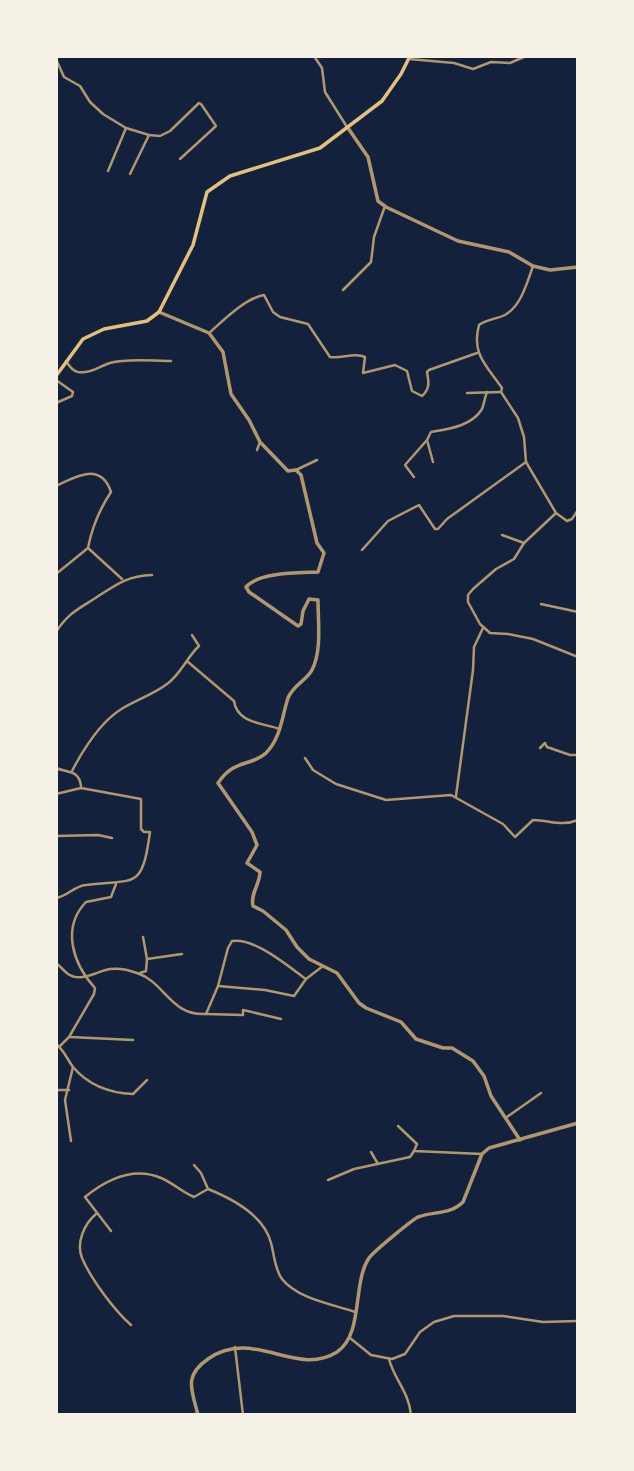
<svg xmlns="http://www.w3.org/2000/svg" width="634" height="1471" font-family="Figtree,sans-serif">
  <rect width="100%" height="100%" fill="#14213d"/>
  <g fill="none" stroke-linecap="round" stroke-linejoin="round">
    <g stroke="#b1986c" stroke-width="2.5">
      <path d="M314 56 322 68 325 92 347 127"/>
      <path d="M56 59 64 77 80 86 90 102 103 114 126 128 149 135 160 136 170 131 199 103 201 104 216 126 180 159"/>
      <path d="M409 59 454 63 473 69 491 62 510 63 526 56"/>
      <path d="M108 171 126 128"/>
      <path d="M130 174 149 135"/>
      <path d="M533 266C527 283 521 306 505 315 497 319 487 319 479 325 471 354 487 366 502 388L501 392 518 418 524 437 526 462 556 513 567 521 572 519 578 510"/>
      <path d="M343 290 371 262 374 237 385 206"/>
      <path d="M209 333C224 320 244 299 264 295L273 312 280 317 308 324 330 357C342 359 354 352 365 357L363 373 395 365 407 371 412 391 422 396C430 389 429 382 427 372L429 370 477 353"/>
      <path d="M66 361C69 366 73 371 78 372 90 374 100 366 110 363 127 358 153 361 171 361"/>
      <path d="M56 380 73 392 72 396 56 403"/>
      <path d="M467 393 501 392"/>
      <path d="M257 450 260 442"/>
      <path d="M433 462 427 440 431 432C449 429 472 426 482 409 484 404 485 397 487 392"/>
      <path d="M296 470 317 460"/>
      <path d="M414 477 405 465 427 440"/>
      <path d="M56 486C76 476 101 462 111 492 99 510 92 527 88 548L122 579"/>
      <path d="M556 513 524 543 514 559 496 569 473 589 468 595V602L480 624 490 633 508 634 533 639 578 657"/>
      <path d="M502 535 524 543"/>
      <path d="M362 550 388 521 419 505 435 529H438L447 519 526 462"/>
      <path d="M56 574 88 548"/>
      <path d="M541 604 578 612"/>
      <path d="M56 632C69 612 79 609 97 597 117 584 127 576 152 575"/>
      <path d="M188 662 234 701C237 723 262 723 280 729"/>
      <path d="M540 748 545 743 547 747 570 755H578"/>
      <path d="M305 758 313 770 336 784 386 800 451 795 503 824 515 837 533 820C550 820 561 827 578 820"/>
      <path d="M56 768C68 773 79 770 81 786"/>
      <path d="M72 771C84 748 101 721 123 708 138 699 154 694 167 684 181 674 187 657 199 646L192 635"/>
      <path d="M56 794 81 788 141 799V829L144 832H150C142 890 136 879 86 885 74 886 68 896 56 898"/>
      <path d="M456 796 473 670 474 647 483 628"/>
      <path d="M56 836 98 835 112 838"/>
      <path d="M147 959 182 954"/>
      <path d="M56 963C60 966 64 971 68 974 81 983 97 971 110 969 118 968 129 970 137 973 165 982 170 1016 206 1014L218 986 228 948 232 941C254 937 289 967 306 979"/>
      <path d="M140 973 146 971 147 959 143 937"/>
      <path d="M218 986 265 990 294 996 306 979 323 966"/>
      <path d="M206 1014 243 1015V1010L281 1019"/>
      <path d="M70 1037 133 1040"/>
      <path d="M56 1044C64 1050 67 1059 73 1067 89 1086 109 1093 133 1094L147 1080"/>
      <path d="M60 1046 69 1037 94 994 95 988C73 964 61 928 86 902L111 897 116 884"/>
      <path d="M56 1090H69"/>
      <path d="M507 1117 541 1093"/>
      <path d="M398 1126 417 1144 414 1151 482 1154"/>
      <path d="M71 1141 65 1100 73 1067"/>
      <path d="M371 1152 378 1164"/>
      <path d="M194 1165 201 1173 208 1189"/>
      <path d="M328 1180 354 1169 410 1157 414 1151"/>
      <path d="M96 1214C84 1224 76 1243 82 1258 91 1279 114 1310 131 1325"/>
      <path d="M111 1231 85 1197C106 1180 133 1166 161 1178 173 1183 182 1192 194 1197L208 1189C233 1199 264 1215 271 1243 274 1254 275 1270 282 1279 298 1299 332 1304 355 1312"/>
      <path d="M350 1338 371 1355 392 1359 405 1354 420 1332 434 1322 454 1316H503L543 1322 578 1321"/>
      <path d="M235 1347 243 1415"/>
      <path d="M389 1359C394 1379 409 1392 411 1415"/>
    </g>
    <g stroke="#b1986c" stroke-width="3.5">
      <path d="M348 128 368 157 378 201 386 207 458 241 509 252 533 266 550 270 578 267"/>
      <path d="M159 312 209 333 223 352 231 394 249 420 260 442 288 471 296 470 301 475 317 543 324 553 318 572C299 573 259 572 246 587L249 592 298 626 301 624 303 611 309 599 318 600C318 621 322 651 312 670 306 681 293 685 288 698 282 716 281 738 266 753 251 767 235 758 218 783L252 832 257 845 247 863 260 872C260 884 250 894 253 906L263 911 286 930 297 947 309 959 337 973 359 1003 366 1008 401 1022 416 1039 443 1048H452L473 1061 484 1076 491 1096 520 1140"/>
      <path d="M198 1415C192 1390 183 1376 208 1359 253 1327 296 1378 337 1352 364 1334 352 1283 369 1258 373 1252 412 1220 418 1217 434 1211 450 1215 463 1202L482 1154 489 1148 578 1123"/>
    </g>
    <path stroke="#e5c07b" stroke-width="3.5" d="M56 376 83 339 104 329 147 321 159 312 193 245 207 192 230 176 320 148 382 101 401 74 410 56"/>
  </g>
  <rect width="634" height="1471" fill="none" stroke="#f6f1e7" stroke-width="116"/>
</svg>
